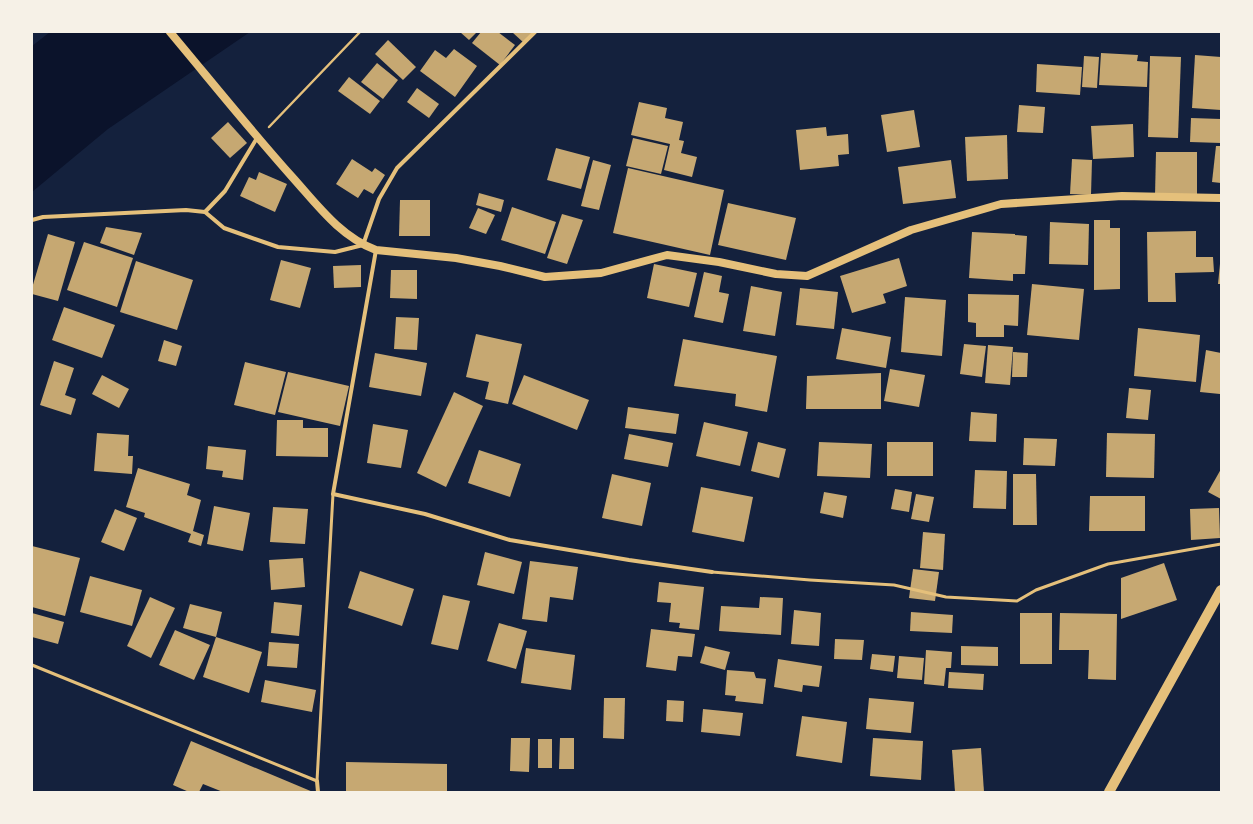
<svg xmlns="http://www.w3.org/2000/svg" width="1253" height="824" font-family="'IBM Plex Sans',sans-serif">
  <rect width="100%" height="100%" fill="#14213d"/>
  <path fill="#0b132b" d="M50 32H250L108 129 32 192V46Z"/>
  <g fill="#c6a872">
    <path d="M460 32H477L469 40Z"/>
    <path d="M481 32H498L515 45 500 65 472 43Z"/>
    <path d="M512 32H534L524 43Z"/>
    <path d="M388 40 416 67 403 80 375 54Z"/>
    <path d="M454 49 477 66 455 97 420 71 435 50 446 58Z"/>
    <path d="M1101 53 1138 55 1137 61 1148 62 1147 87 1099 85Z"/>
    <path d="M1195 55 1221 57V110L1192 108Z"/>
    <path d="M1084 56 1099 57 1097 88 1082 87Z"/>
    <path d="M1150 56 1181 57 1178 138 1148 137Z"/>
    <path d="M377 63 398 80 383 99 361 82Z"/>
    <path d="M1037 64 1082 67 1080 95 1036 92Z"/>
    <path d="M349 77 380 101 370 114 338 91Z"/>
    <path d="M417 88 439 104 429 118 407 102Z"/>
    <path d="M639 102 667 108 665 118 683 122 679 140 684 141 681 153 697 157 692 177 664 170 670 144 631 135Z"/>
    <path d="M1019 105 1045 107 1043 133 1017 132Z"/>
    <path d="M914 110 920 147 887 152 881 115Z"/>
    <path d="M1191 118 1221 119V143L1190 142Z"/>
    <path d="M228 122 247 143 230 158 211 138Z"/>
    <path d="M1133 124 1134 157 1093 159 1091 126Z"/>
    <path d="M826 127 827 136 848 134 849 154 838 155 839 166 800 170 796 130Z"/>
    <path d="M1007 135 1008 179 967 181 965 137Z"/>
    <path d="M633 138 668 146 661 174 626 166Z"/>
    <path d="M1216 146H1221V183L1212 182Z"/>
    <path d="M556 148 590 157 581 189 547 180Z"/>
    <path d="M1156 152H1197V197L1155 196Z"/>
    <path d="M352 159 372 172 375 168 385 175 373 194 364 189 358 198 336 184Z"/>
    <path d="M1072 159 1092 160 1091 195 1070 194Z"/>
    <path d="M593 160 611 165 599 210 581 206Z"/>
    <path d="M951 160 956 198 903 204 898 167Z"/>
    <path d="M628 168 724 190 710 255 613 233Z"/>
    <path d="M259 172 287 184 275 212 240 196 249 177 256 180Z"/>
    <path d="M479 193 504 200 501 212 476 205Z"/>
    <path d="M400 200H430V236H399Z"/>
    <path d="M728 203 796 218 786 260 718 245Z"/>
    <path d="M512 207 556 222 545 254 501 240Z"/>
    <path d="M478 208 495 215 486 234 469 228Z"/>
    <path d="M562 214 583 220 567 264 547 258Z"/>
    <path d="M1094 220H1110V228H1120V289L1094 290Z"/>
    <path d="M1050 222 1089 224 1088 265 1049 264Z"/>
    <path d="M106 227 142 233 134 255 100 243Z"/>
    <path d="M1196 231V257H1213L1214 272 1175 273 1176 302H1148L1147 232Z"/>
    <path d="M972 232 1015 234V235L1027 236 1025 274H1013V281L969 278Z"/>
    <path d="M48 234 75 242 58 301 32 294V288Z"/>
    <path d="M84 242 133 258 117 307 67 290Z"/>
    <path d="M899 258 907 286 883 294 886 303 852 313 840 276Z"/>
    <path d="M281 260 311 268 300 308 270 300Z"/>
    <path d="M136 261 193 280 177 330 120 312Z"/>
    <path d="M654 264 697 273 689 307 647 298Z"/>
    <path d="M1220 264 1221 265V284H1218Z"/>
    <path d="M361 265V287L334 288 333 266Z"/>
    <path d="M391 270H417V299L390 298Z"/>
    <path d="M704 272 722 276 719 292 729 294 723 323 694 317Z"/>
    <path d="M1032 284 1084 289 1079 340 1027 335Z"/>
    <path d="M751 286 782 292 775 336 743 331Z"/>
    <path d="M800 288 838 292 834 329 796 325Z"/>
    <path d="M968 294 1019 295 1018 326 1004 325V337H976V323L968 322Z"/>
    <path d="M905 297 946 300 942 356 901 352Z"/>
    <path d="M64 307 115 325 102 358 52 340Z"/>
    <path d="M396 317 419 318 417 350 394 349Z"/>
    <path d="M842 328 891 337 886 368 836 359Z"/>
    <path d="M1138 328 1200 335 1196 382 1134 376Z"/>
    <path d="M476 334 522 344 508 404 485 399 489 382 466 377Z"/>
    <path d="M683 339 777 356 767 412 735 406 736 394 674 386Z"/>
    <path d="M164 340 182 346 176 366 158 361Z"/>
    <path d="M964 344 986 346 982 377 960 374Z"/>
    <path d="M988 345 1013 347 1010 385 985 383Z"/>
    <path d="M1206 350 1221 353V385L1220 394 1200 392Z"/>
    <path d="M1013 352 1028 353 1027 377H1012Z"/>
    <path d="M375 353 427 363 421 396 369 387Z"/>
    <path d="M54 361 74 368 65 395 76 399 71 415 40 405Z"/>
    <path d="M245 362 286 372 275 415 234 405Z"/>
    <path d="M890 369 925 375 919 407 884 401Z"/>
    <path d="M288 372 349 386 340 426 278 412Z"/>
    <path d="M881 373V409H806L807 376Z"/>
    <path d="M102 375 129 389 119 408 92 394Z"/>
    <path d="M524 375 589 400 577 430 512 404Z"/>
    <path d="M1129 388 1151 390 1148 420 1126 418Z"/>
    <path d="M454 392 483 406 446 487 417 473Z"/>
    <path d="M628 407 679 414 676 434 625 428Z"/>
    <path d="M971 412 997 414 996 442 969 441Z"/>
    <path d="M277 420H303V428H328V457L276 456Z"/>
    <path d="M704 422 748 432 740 466 696 456Z"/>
    <path d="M373 424 408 430 401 468 367 463Z"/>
    <path d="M97 433 129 435 128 456H133L132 474 94 471Z"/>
    <path d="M1107 433 1155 434 1154 478 1106 477Z"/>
    <path d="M629 434 673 443 668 467 624 459Z"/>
    <path d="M1024 438 1057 439 1055 466 1023 465Z"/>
    <path d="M758 442 786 449 779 478 751 471Z"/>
    <path d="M819 442 872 444 870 478 817 476Z"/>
    <rect x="887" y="442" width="46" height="34"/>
    <path d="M208 446 246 450 243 480 222 477 223 471 206 469Z"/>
    <path d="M479 450 521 464 510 497 468 483Z"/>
    <path d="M138 468 190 484 187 495 201 500 193 531 204 535 201 546 188 542 191 534 144 517 145 513 126 507Z"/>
    <path d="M1221 469V499L1208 492Z"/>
    <path d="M975 470 1007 471 1006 509 973 508Z"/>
    <path d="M612 474 651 483 642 526 602 518Z"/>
    <path d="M1013 474H1036L1037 525H1013Z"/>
    <path d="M701 487 753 497 744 542 692 532Z"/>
    <path d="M895 489 912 492 909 512 891 509Z"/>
    <path d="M824 492 847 496 843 518 820 513Z"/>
    <path d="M916 494 934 497 929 522 911 519Z"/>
    <path d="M1090 496H1145V531H1089Z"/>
    <path d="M214 506 250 513 243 551 207 544Z"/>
    <path d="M273 507 308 509 305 544 270 542Z"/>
    <path d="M1219 508 1220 538 1191 540 1190 509Z"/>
    <path d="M115 509 137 518 124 551 101 542Z"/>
    <path d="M923 532 945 534 943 570 920 568Z"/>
    <path d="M32 546 80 558 65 616 32 607Z"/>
    <path d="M485 552 522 562 514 594 477 585Z"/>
    <path d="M303 558 305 587 271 590 269 560Z"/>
    <path d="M530 561 578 567 573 600 550 597 547 622 522 619Z"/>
    <path d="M1164 563 1177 600 1121 619V578Z"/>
    <path d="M913 569 939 572 935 601 909 598Z"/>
    <path d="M360 571 414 589 402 626 348 608Z"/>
    <path d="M90 576 142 590 132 626 80 612Z"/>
    <path d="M659 582 704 587 699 630 679 628 680 623 669 622 671 603 657 602Z"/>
    <path d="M443 595 470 601 458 650 431 644Z"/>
    <path d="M150 597 175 608 151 658 127 646Z"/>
    <path d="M760 597 783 598 781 635 719 631 721 606 759 608Z"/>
    <path d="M274 602 302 605 299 636 271 633Z"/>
    <path d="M190 604 222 612 216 637 183 628Z"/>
    <path d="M794 610 821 613 819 646 791 644Z"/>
    <path d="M911 612 953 615 952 633 910 631Z"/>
    <path d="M32 613 64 622 58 644 32 637Z"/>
    <rect x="1020" y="613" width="32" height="51"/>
    <path d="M1060 613 1117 614 1116 680 1088 679 1089 650H1059Z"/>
    <path d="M499 623 527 631 516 669 487 661Z"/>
    <path d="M651 629 695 634 692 657 678 656 676 671 646 667Z"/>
    <path d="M175 630 210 645 194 680 159 665Z"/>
    <path d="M216 637 262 652 249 693 203 677Z"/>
    <path d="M835 639 864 640 862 660 834 659Z"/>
    <path d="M269 642 299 644 297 668 267 666Z"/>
    <path d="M705 646 730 652 725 670 700 663Z"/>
    <path d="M961 646 998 647V666L961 665Z"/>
    <path d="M526 648 575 655 571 690 521 683Z"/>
    <path d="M926 650 952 652 951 668H946L944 686 924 684Z"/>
    <path d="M872 654 895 656 893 672 870 669Z"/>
    <path d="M899 656 924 658 922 680 897 678Z"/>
    <path d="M778 659 822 666 819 687 803 685 802 692 774 687Z"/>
    <path d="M727 670 754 672 756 678 766 679 763 704 735 701 736 696 725 695Z"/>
    <path d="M949 672 984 674 983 690 948 688Z"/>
    <path d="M265 680 316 690 312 712 261 702Z"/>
    <path d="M604 698H625L624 739 603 738Z"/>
    <path d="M869 698 914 702 911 733 866 729Z"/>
    <path d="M667 700 684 701 683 722 666 721Z"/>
    <path d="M703 709 743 713 740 736 701 732Z"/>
    <path d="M802 716 847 722 842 763 796 756Z"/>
    <path d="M511 738H530L529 772 510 771Z"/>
    <path d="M560 738H574V769H559Z"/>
    <path d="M873 738 923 741 921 780 870 776Z"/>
    <rect x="538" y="739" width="14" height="29"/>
    <path d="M191 741 313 792H223L203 784 199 792H189L173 785Z"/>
    <path d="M981 748 984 792H955L952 750Z"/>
    <path d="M346 762 447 764V792H346Z"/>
  </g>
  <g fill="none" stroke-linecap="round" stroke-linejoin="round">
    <path stroke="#e5c07b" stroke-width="2.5" d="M269 127 360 32"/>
    <g stroke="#e5c07b" stroke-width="3">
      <path d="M712 572 810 580 894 585 946 597 1017 601 1036 590 1108 564 1221 544"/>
      <path d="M32 665 317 781 333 494"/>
    </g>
    <g stroke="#e5c07b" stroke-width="4">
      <path d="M205 212 224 228 278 247 335 252 363 245 379 199 397 168 535 32"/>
      <path d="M32 220 43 217 186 210 205 212 225 191 257 138"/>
      <path d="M376 250 333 494 425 514 510 540 629 560 712 572"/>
      <path d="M317 781 318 792"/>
    </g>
    <path stroke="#e5c07b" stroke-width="8" d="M170 32C211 81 251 131 294 179 318 206 341 237 376 250L456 258 500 266 545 277 601 273 667 255 719 262 776 274 807 276 911 230 1001 204 1122 196 1221 198"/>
    <path stroke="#e5c07b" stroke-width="10" d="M1109 792 1221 590"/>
  </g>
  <rect width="1253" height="824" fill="none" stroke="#f6f1e7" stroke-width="66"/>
</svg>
